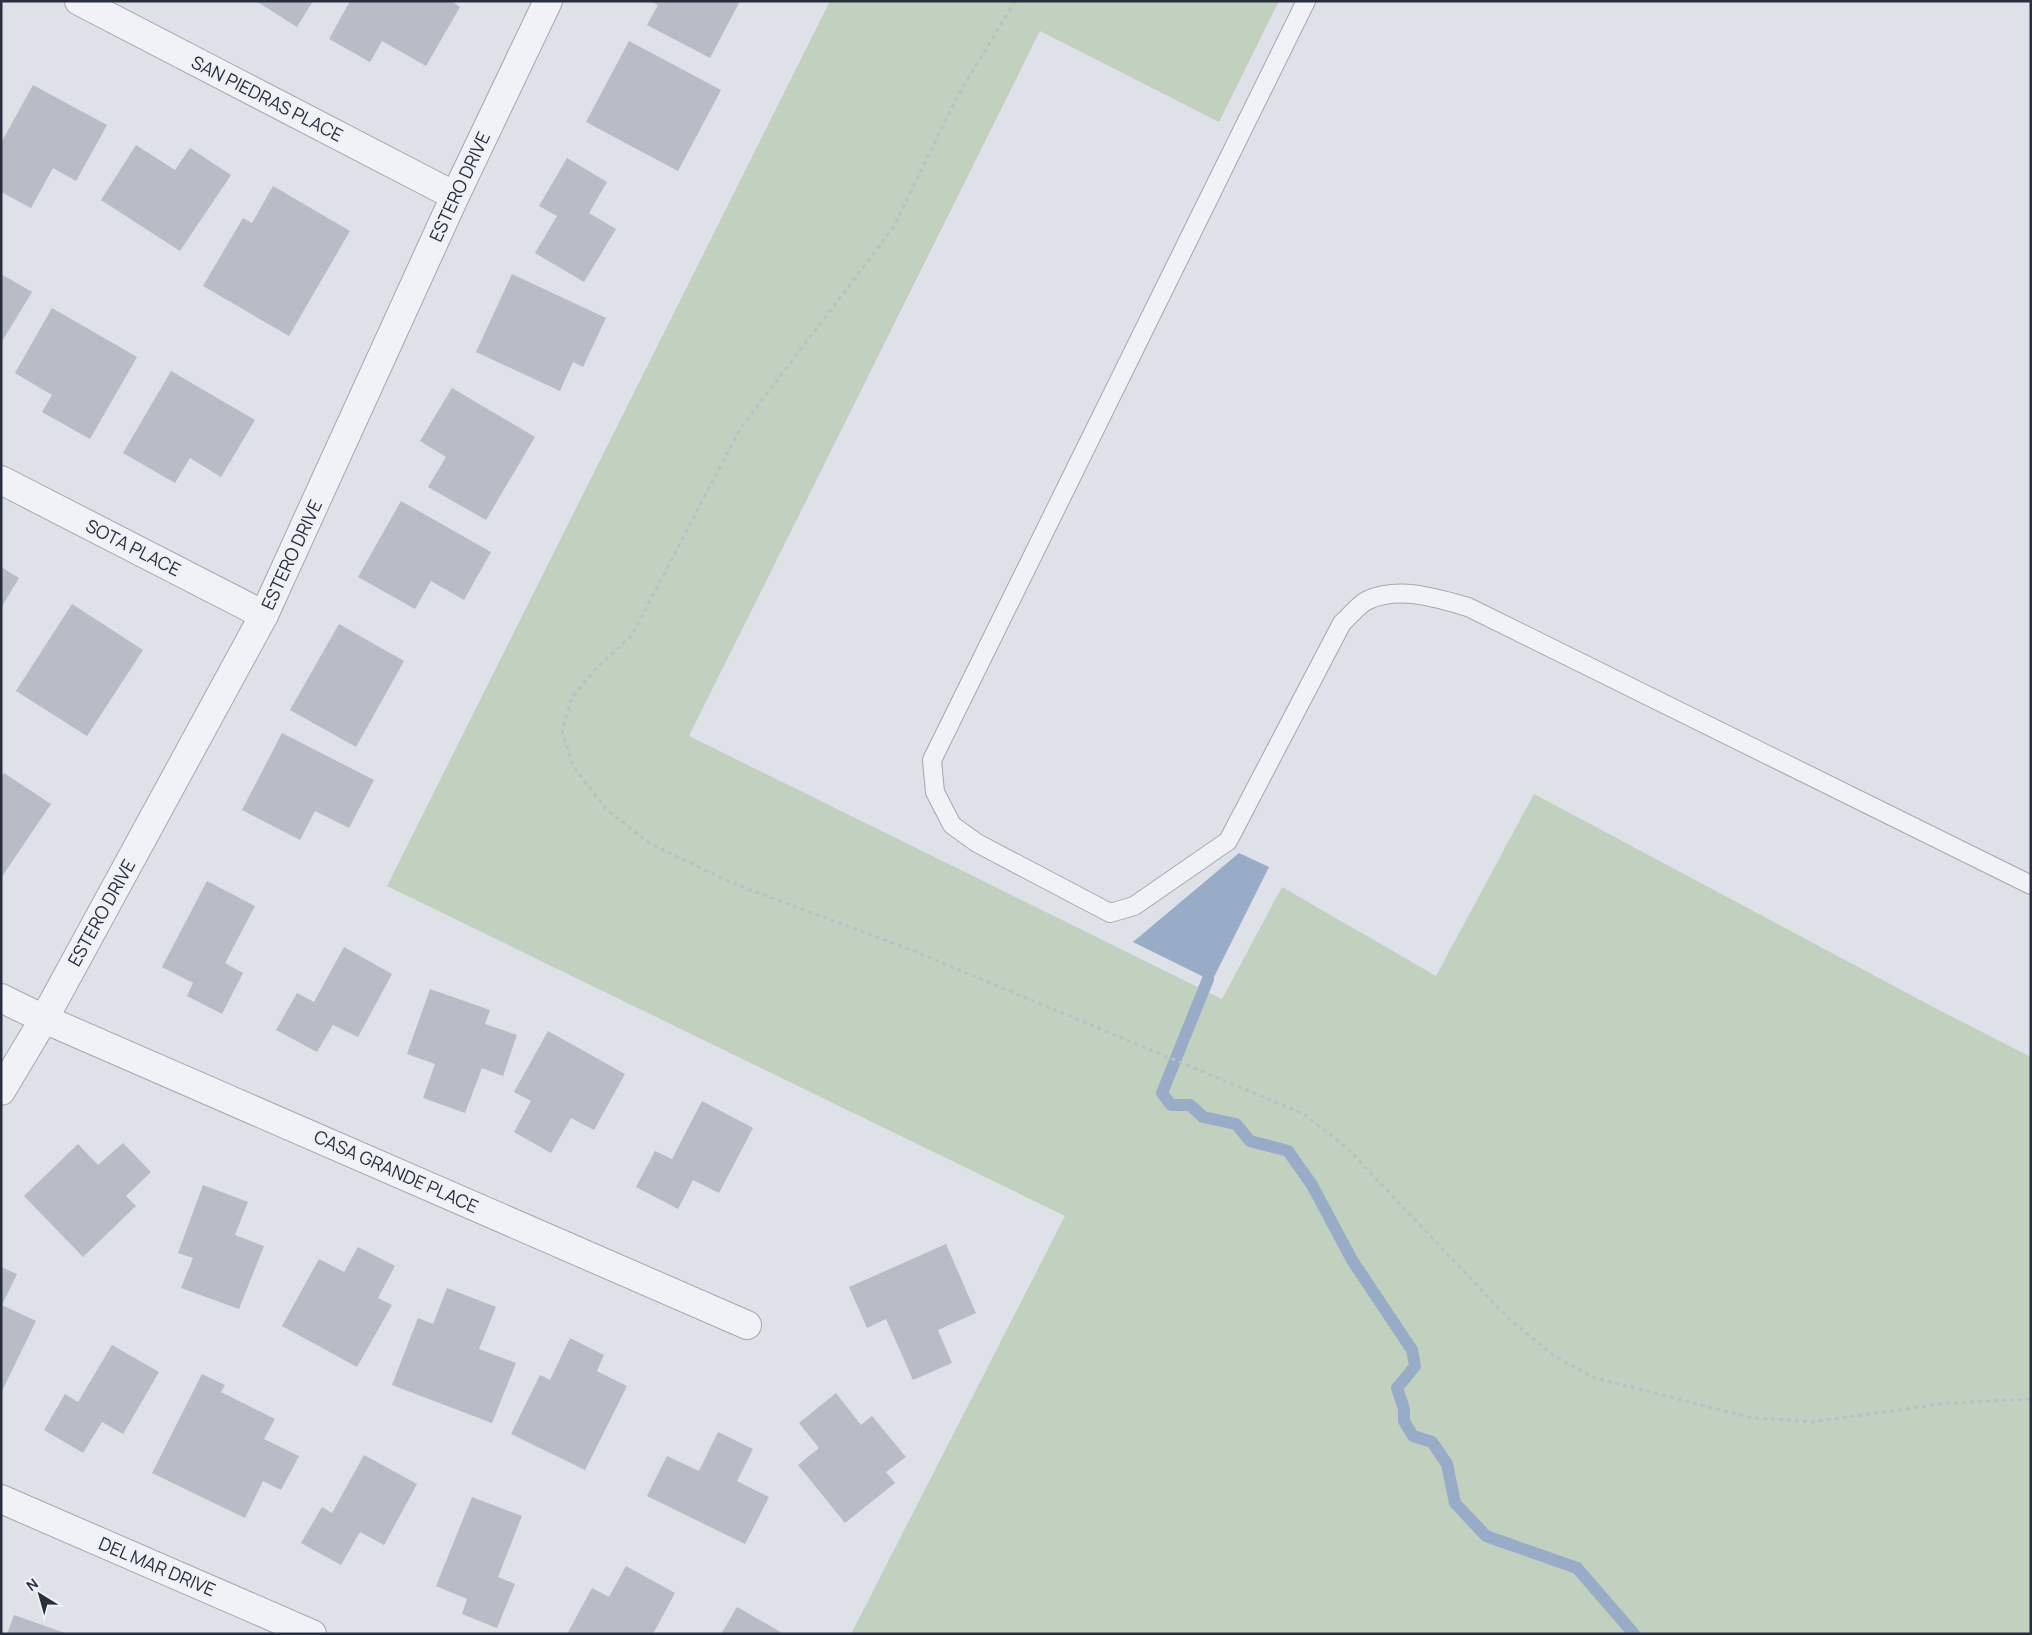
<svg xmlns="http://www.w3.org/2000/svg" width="2032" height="1635" font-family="Manrope,sans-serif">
  <rect width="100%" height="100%" fill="#dee1e7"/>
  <path fill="#c2d1bf" d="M830 1H1279L1219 122 1040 31 689 736 1222 999 1282 887 1436 976 1534 794 1935 1008 2031 1057V1634H851L1065 1216 387 886Z"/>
  <path fill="#98acc8" d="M1239 853 1269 867 1212 981 1133 942Z"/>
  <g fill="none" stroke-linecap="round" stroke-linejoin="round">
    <path stroke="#98acc8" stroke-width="12" d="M1208 979 1162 1093 1171 1105H1190L1203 1117 1236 1124 1250 1141 1288 1151 1312 1185 1352 1260 1412 1350 1415 1366 1397 1388 1404 1409V1421L1413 1436 1432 1442 1447 1464 1455 1503 1486 1536 1577 1568 1634 1634"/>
  </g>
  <g fill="#b8bcc7">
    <path d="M256 1H313L297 27Z"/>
    <path d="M350 1H451L460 7 426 66 382 41 370 62 329 39Z"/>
    <path d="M650 1H740L710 58 647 25 658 5Z"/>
    <path d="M629 41 721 90 678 171 586 122Z"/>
    <path d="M33 85 107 125 76 181 53 168 31 208 1 192V143Z"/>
    <path d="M136 145 175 170 190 148 231 175 180 251 101 200Z"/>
    <path d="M567 158 607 182 589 213 616 229 584 282 535 253 557 216 539 206Z"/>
    <path d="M273 186 350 231 289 336 203 286 243 218 252 223Z"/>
    <path d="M1 274 32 292 1 343Z"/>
    <path d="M512 274 606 318 583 367 573 362 560 391 476 352Z"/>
    <path d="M52 308 137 357 90 439 42 412 52 395 15 373Z"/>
    <path d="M171 371 255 420 221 477 190 458 175 483 123 453Z"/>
    <path d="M452 388 535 437 486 520 428 487 446 457 420 441Z"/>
    <path d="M401 501 491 552 464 600 431 581 415 609 358 577Z"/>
    <path d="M1 567 19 578 1 608Z"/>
    <path d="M72 604 143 650 87 736 16 691Z"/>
    <path d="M339 624 404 661 356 747 290 710Z"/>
    <path d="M282 733 374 780 349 828 315 811 300 840 242 810Z"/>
    <path d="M4 773 51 804 1 878V777Z"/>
    <path d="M207 881 255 906 225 963 243 973 222 1014 187 996 193 983 162 967Z"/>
    <path d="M344 947 392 974 358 1037 333 1025 317 1052 276 1030 297 993 314 1002Z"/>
    <path d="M430 989 490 1010 485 1024 517 1035 503 1076 482 1068 465 1113 423 1098 435 1064 407 1054Z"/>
    <path d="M548 1031 625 1074 594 1130 571 1118 551 1153 514 1132 531 1101 514 1092Z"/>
    <path d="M702 1101 753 1128 719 1193 693 1180 678 1209 636 1187 655 1151 672 1159Z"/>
    <path d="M123 1143 151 1172 126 1196 136 1206 83 1257 24 1196 78 1144 98 1165Z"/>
    <path d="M203 1185 248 1202 235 1235 264 1246 239 1309 181 1288 193 1258 178 1253Z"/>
    <path d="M946 1244 976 1313 938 1330 952 1363 913 1380 886 1319 867 1328 849 1287Z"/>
    <path d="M358 1247 395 1266 378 1298 392 1305 357 1367 282 1326 319 1259 344 1272Z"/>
    <path d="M1 1267 17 1274 2 1305 36 1321 1 1393Z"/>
    <path d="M447 1288 496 1307 479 1349 516 1363 492 1423 392 1385 418 1318 433 1324Z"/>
    <path d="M570 1338 604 1355 597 1371 627 1386 585 1470 511 1434 540 1375 550 1380Z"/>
    <path d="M112 1345 159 1372 123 1434 102 1422 83 1453 44 1430 65 1394 78 1402Z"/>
    <path d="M202 1374 225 1385 221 1392 275 1419 264 1439 299 1456 281 1490 263 1481 245 1518 152 1473Z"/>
    <path d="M836 1393 861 1425 872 1416 906 1457 886 1472 895 1483 845 1523 798 1465 819 1448 799 1423Z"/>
    <path d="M718 1432 753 1449 737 1481 769 1497 745 1544 647 1496 667 1456 699 1471Z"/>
    <path d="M364 1455 417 1484 384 1545 360 1532 341 1565 301 1543 322 1507 332 1513Z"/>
    <path d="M472 1497 522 1516 498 1577 515 1584 497 1628 462 1614 467 1599 436 1586Z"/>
    <path d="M626 1566 675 1593 653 1634H567L592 1588 609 1597Z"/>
    <path d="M737 1607 784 1634H721Z"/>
    <path d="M14 1615 65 1633V1634H7Z"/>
  </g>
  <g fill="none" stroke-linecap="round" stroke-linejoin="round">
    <defs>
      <path id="service" d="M1306 1 932 760 935 792 952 825 977 843 1110 913 1134 906 1228 841 1342 623C1350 616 1359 604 1368 600 1400 586 1436 598 1468 607L2031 885"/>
      <g id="minor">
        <path d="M79 1 455 196"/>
        <path d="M1 480 264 615"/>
        <path d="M1 998 44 1019 747 1325"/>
        <path d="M1 1091 44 1019 264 615 455 196 548 1"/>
        <path d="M1 1499 312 1634"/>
      </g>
    </defs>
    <use href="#service" stroke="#a3a8b1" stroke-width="20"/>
    <use href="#minor" stroke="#a3a8b1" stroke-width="30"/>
    <path stroke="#bcbfc6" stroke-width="3" stroke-dasharray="4 4" stroke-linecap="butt" d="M1015 1 956 99 893 228 740 429 632 635 595 670 572 697 562 731 573 766 606 809 649 843 732 883 909 949 1304 1114 1348 1149 1508 1318 1554 1356 1595 1378 1748 1417 1811 1422 1949 1403 2031 1399"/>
    <use href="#service" stroke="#f0f2f6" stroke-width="18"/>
    <use href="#minor" stroke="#f0f2f6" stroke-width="28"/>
  </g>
  <g text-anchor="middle" stroke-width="4" stroke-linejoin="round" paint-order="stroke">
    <g font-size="18" fill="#272e3e" stroke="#edf0f5">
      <text transform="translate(267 99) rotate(27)" y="6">SAN PIEDRAS PLACE</text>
      <text transform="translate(460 187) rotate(-65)" y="6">ESTERO DRIVE</text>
      <text transform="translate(133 548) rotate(27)" y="6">SOTA PLACE</text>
      <text transform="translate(292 555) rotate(-65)" y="6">ESTERO DRIVE</text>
      <text transform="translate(102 913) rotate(-61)" y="6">ESTERO DRIVE</text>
      <text transform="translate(396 1172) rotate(24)" y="6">CASA GRANDE PLACE</text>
      <text transform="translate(157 1567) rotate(23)" y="6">DEL MAR DRIVE</text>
    </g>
  </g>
  <rect width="2032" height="1635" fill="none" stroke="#272e3e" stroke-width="5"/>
  <g transform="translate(40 1595) rotate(323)" stroke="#edf0f5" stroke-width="4" paint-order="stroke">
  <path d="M0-4L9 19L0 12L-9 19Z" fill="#272e3e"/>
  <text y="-8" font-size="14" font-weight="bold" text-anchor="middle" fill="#272e3e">N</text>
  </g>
</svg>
